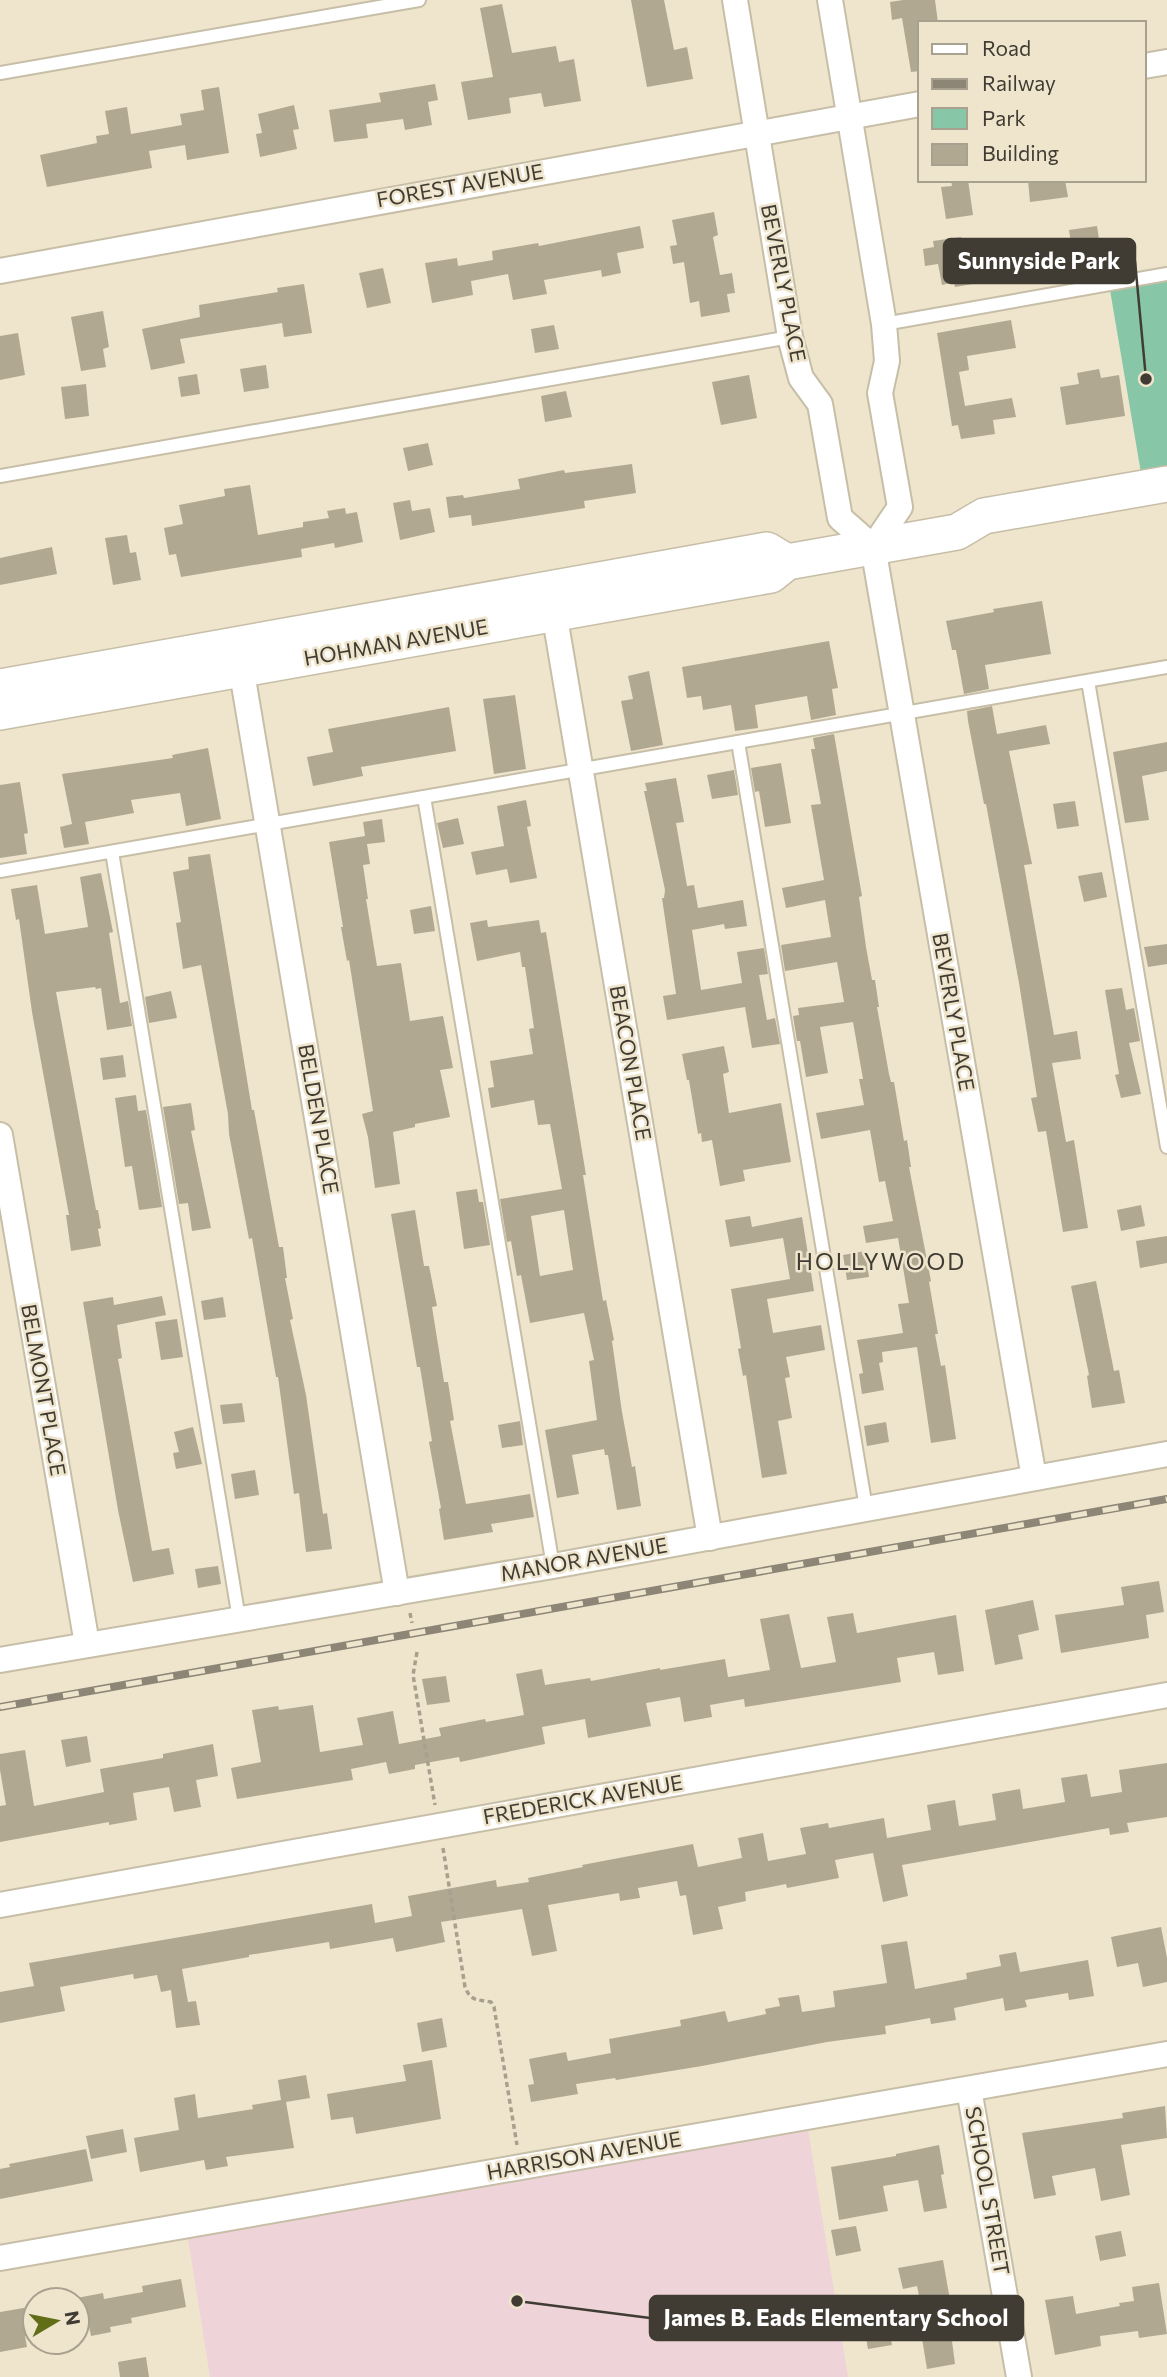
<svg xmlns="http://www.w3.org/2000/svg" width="1167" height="2377" font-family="Commissioner,sans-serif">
  <rect width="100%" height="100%" fill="#efe5cd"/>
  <path fill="#eed4d8" d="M806 2117 848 2377H210L186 2226Z"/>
  <path fill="#87c6a7" d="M1167 280V468L1141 473 1110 290Z"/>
  <g fill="#b1a892" fill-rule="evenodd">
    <path d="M631 0H664L674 50 687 47 693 79 647 87Z"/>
    <path d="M903 0H935L938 23H920V71L911 72 902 18 892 20 890 2Z"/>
    <path d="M502 4 512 53 556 46 559 62 574 59 581 101 544 107 541 93 509 98 511 113 468 120 461 82 493 77 480 8Z"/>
    <path d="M435 84 438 100 428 102 432 125 405 130 403 119 366 124 368 138 334 142 329 110 381 102 379 93Z"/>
    <path d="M219 87 229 153 187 160 185 145 149 151 152 168 47 187 40 155 97 143 96 136 109 134 105 111 127 107 131 134 182 125 180 114 204 110 201 90Z"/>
    <path d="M294 105 299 129 293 130 297 149 260 157 256 134 262 133 258 114Z"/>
    <path d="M951 180H968L973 215 946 219 941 187 952 186Z"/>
    <path d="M1028 180H1065L1068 197 1030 202Z"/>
    <path d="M714 212 718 235 713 237 720 275 732 273 735 293 727 294 730 312 701 317 699 301 690 303 684 262 673 264 670 246 677 245 672 220Z"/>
    <path d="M640 226 644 248 617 253 621 273 602 277 601 270 544 280 547 294 513 300 508 274 471 281 473 295 432 303 425 263 457 258 458 266 493 260 492 251 538 243 539 246Z"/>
    <path d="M1097 226 1101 253 1073 257 1069 230Z"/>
    <path d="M961 237 964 261 1026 248 1031 274 955 287 954 282 942 285 938 264 925 266 923 249 934 247 933 241Z"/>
    <path d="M383 268 391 303 367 308 359 273Z"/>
    <path d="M304 284 312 333 284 337 282 323 180 339 185 363 151 370 142 329 200 317 199 305 278 292 277 288Z"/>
    <path d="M103 311 109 347 103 349 106 367 81 371 71 317Z"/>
    <path d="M1011 320 1016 348 967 356 969 370 959 372 965 406 1012 398 1016 417 993 420 995 434 961 439 958 425 952 426 937 333Z"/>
    <path d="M554 325 559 349 535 353 531 329Z"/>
    <path d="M18 333 25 375 0 380V336Z"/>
    <path d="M266 365 269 388 244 392 240 369Z"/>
    <path d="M1099 369 1101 378 1119 375 1125 416 1066 425 1060 387 1079 384 1077 373Z"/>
    <path d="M197 374 200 394 181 397 178 377Z"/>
    <path d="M749 375 757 418 721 425 712 382Z"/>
    <path d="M86 384 89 416 65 419 61 387Z"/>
    <path d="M566 391 572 417 545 422 541 396Z"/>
    <path d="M428 443 433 465 408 471 403 448Z"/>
    <path d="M632 464 636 493 584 501 585 508 472 526 471 515 449 518 446 497 463 495 464 498 520 489 518 479 564 470 565 473Z"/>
    <path d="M250 485 258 535 303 527V522L329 518 327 511 345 508 346 514 357 512 363 542 335 548 334 543 301 549 302 557 181 577 176 554 169 555 164 528 183 524 179 505 225 496 224 489Z"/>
    <path d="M410 500 412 511 430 508 435 532 400 540 393 503Z"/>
    <path d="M127 535 130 553 136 552 141 580 113 585 105 538Z"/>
    <path d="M52 547 57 574 0 585V558Z"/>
    <path d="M1042 601 1051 654 985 665 989 689 964 694 956 650H952L946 621 994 612 993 609Z"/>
    <path d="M829 641 838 688 832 689 836 715 811 720 807 696 755 705 758 728 735 731 731 705 703 710 701 696 687 698 682 667Z"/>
    <path d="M649 671 663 745 631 751 621 701 633 699 628 676Z"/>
    <path d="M515 695 526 769 494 774 483 699Z"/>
    <path d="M992 706 997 734 1046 725 1050 744 1009 751 1032 864 1024 865 1054 1035 1077 1031 1081 1059 1052 1063 1066 1142 1074 1140 1088 1228 1063 1232 1046 1131 1038 1132 1031 1098 1037 1097 1019 983 986 804H984L968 721 967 711Z"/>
    <path d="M449 707 456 751 361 767 363 776 313 786 307 757 333 752 328 729Z"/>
    <path d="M834 734 862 896 859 897 866 947 872 980H875L879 1007H877L889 1074 891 1082H894L904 1141 907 1140 911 1167H909L931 1281 929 1282 938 1334H935L941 1366 945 1365 956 1439 931 1443 917 1347 882 1352 883 1362 879 1363 884 1390 862 1394 859 1374 863 1373 857 1340 903 1333 898 1304 909 1303 898 1238 866 1243 863 1226 893 1221 885 1181 879 1182 870 1130 821 1139 816 1113 864 1105 859 1079H863L853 1022 820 1027 828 1073 806 1077 800 1041H797L793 1016 799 1015 798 1008 844 1002 837 962 785 971 781 945 831 937 825 900 786 908 782 888 824 880 811 805 821 804 811 749H815L813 738Z"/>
    <path d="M1167 742V771L1142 776 1149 820 1125 823 1113 752Z"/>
    <path d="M208 748 221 819 186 826 180 793 131 800 134 813 85 822 89 844 64 848 60 827 72 824 62 774 173 758 172 755Z"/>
    <path d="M781 763 791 823 765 827 759 791 755 792 751 768Z"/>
    <path d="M734 770 738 795 712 799 707 775Z"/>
    <path d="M676 778 684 822 676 823 687 886 694 885 698 908 743 900 747 926 725 929 724 924 692 930 701 990 742 983 737 952 764 948 768 974 759 975 767 1020 775 1018 780 1044 752 1048 745 1007 667 1020 663 996 676 994 662 898H664L665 890 644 791H647L645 783Z"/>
    <path d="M20 782 28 833 24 834 27 854 0 858V785Z"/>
    <path d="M526 800 531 826 527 827 537 878 510 883 507 869 476 875 471 852 504 846 497 806Z"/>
    <path d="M1075 801 1079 826 1057 829 1053 804Z"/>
    <path d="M458 818 464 844 443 848 437 823Z"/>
    <path d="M382 819 385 842 367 844 370 864 363 865 368 899H366L377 966 401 963 410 1021 443 1016 453 1068 440 1070 450 1117 415 1124V1127L393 1132 400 1184 375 1188 368 1137 362 1114 373 1111 349 960 347 961 341 927H343L329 842 365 836 363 822Z"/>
    <path d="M210 854 252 1110H254L279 1247H283L287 1278H285L293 1319 290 1320 306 1395 323 1514 327 1513 332 1549 306 1552 299 1493 294 1494 278 1377H276L252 1238 249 1239 229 1134 228 1114 201 965 183 969 176 923 181 922 173 872 189 869 188 857Z"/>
    <path d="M1102 872 1107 897 1084 902 1078 876Z"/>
    <path d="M101 873 113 932 109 933 120 1003 128 1001 132 1026 107 1030 101 988 96 989 95 987 56 992 96 1210H98L101 1228 98 1229 101 1246 71 1251 66 1215H69L32 1012 19 919 16 920 11 889 37 885 45 934 88 927 80 877Z"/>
    <path d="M431 906 435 931 414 934 410 910Z"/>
    <path d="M487 920 488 927 539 920 541 933 546 932 586 1175H583L603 1301 606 1300 614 1340 612 1341 622 1412 632 1467 635 1466 641 1506 617 1510 608 1455H605L604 1449 572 1455 579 1494 557 1498 545 1430 597 1420 589 1361 594 1360 584 1313 530 1323 521 1275 517 1276 511 1241 507 1242 500 1199 562 1189 550 1124 538 1125 534 1100 491 1108 488 1088 494 1087 490 1061 533 1054 529 1029 534 1028 525 967H522L520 952 477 961 470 923ZM564 1210 573 1270 540 1276 531 1216Z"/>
    <path d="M1167 944V964L1148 967 1144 947Z"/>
    <path d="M1122 988 1126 1010 1134 1008 1140 1041 1129 1043 1141 1094 1121 1098 1115 1075 1119 1074 1105 990Z"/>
    <path d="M171 991 177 1018 149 1023 145 997Z"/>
    <path d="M724 1046 729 1072 723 1074 729 1113 781 1103 791 1162 743 1170 745 1181 720 1186 712 1140 702 1142 701 1133 698 1134 689 1080H687L682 1054Z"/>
    <path d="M123 1055 126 1077 103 1080 100 1058Z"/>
    <path d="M136 1095 138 1111 146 1110 162 1207 139 1210 132 1166 125 1167 115 1098Z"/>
    <path d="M191 1103 195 1130 191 1131 211 1228 192 1231 188 1203 179 1204 163 1107Z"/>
    <path d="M477 1189 479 1202H483L490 1245 464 1249 456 1192Z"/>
    <path d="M1141 1205 1145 1226 1121 1231 1117 1210Z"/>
    <path d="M415 1210 424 1266H429L437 1306 432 1307 444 1382H448L454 1420 450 1421 466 1504 530 1494 534 1517 491 1524 493 1532 444 1540 439 1509 441 1508 429 1442 432 1441 420 1367H417L391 1214Z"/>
    <path d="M750 1216 752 1227 802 1217 814 1291 767 1299 773 1333 821 1325 825 1350 786 1357 790 1377 785 1378 792 1418 778 1421 787 1474 762 1478 746 1375 743 1376 738 1349 741 1348 731 1289 790 1279 783 1238 730 1247 725 1220Z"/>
    <path d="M1167 1236V1263L1140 1268 1136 1241Z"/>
    <path d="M865 1251 869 1277 847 1280 843 1255Z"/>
    <path d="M1096 1281 1114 1371 1119 1370 1125 1403 1092 1408 1087 1376 1089 1375 1071 1286Z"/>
    <path d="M162 1296 166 1315 117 1325 122 1358 118 1359 152 1551 169 1548 174 1574 133 1582 118 1510 83 1302 113 1297 114 1305Z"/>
    <path d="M223 1297 226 1317 204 1320 201 1301Z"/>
    <path d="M177 1319 183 1357 161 1360 155 1322Z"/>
    <path d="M242 1403 245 1422 223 1424 220 1405Z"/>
    <path d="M520 1421 523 1445 502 1448 498 1425Z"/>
    <path d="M886 1422 889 1442 867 1446 864 1426Z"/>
    <path d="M193 1427 202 1464 176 1469 173 1453 179 1452 174 1432Z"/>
    <path d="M255 1470 259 1495 235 1499 231 1474Z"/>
    <path d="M218 1566 221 1584 198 1588 195 1569Z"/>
    <path d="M1159 1581 1164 1612 1146 1615 1149 1638 1061 1653 1055 1615 1124 1605 1121 1587Z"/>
    <path d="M1033 1600 1039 1630 1018 1635 1023 1659 995 1665 985 1610Z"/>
    <path d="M853 1613 857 1633 956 1615 964 1671 938 1675 934 1652 897 1658 901 1682 745 1707 744 1699 710 1705 712 1717 684 1722 680 1697 646 1703 651 1726 588 1738 585 1719 542 1727 545 1744 460 1762 459 1757 415 1765V1769L389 1774 386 1762 351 1769 353 1780 237 1799 231 1768 261 1762 252 1710 278 1706 279 1710 313 1705 320 1752 363 1745 357 1718 393 1711 399 1744 441 1736 439 1728 485 1719 486 1722 524 1715 516 1674 542 1669 545 1685 590 1678 591 1681 660 1668V1670L725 1659 728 1677 770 1670 760 1619 789 1614 801 1668 836 1662 827 1617Z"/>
    <path d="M446 1676 450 1702 427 1705 422 1679Z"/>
    <path d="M87 1736 91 1762 66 1767 61 1740Z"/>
    <path d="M213 1744 218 1776 196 1780 201 1807 174 1812 169 1787 133 1793 137 1820 109 1825V1822L0 1842V1806L6 1805 0 1770V1754L25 1750 34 1806 104 1792 100 1769 163 1758V1754Z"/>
    <path d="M1167 1763V1817L1127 1823 1129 1832 1110 1835 1109 1828 902 1865 908 1896 883 1902 873 1853 835 1860 839 1878 787 1888 786 1884 745 1892 746 1901 718 1907 723 1929 693 1935 686 1895 680 1896 677 1881 638 1888 640 1898 620 1901 619 1893 548 1905 557 1951 532 1956 522 1909 441 1922 445 1942 396 1952 393 1938 330 1949 329 1942 249 1955V1957L182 1969 188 2002 196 2001 200 2025 176 2028 171 1990 161 1992 157 1975 134 1979 133 1974 60 1987 65 2011 0 2023V1992L34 1986 29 1963 372 1904 375 1923 412 1916 408 1896 496 1880 497 1887 529 1882 528 1878 583 1867 582 1865 693 1844 698 1867 742 1858 738 1838 763 1833 768 1861 806 1854 800 1828 828 1823 829 1828 884 1818 887 1838 931 1830 927 1805 955 1800 959 1826 996 1820 992 1794 1020 1789 1023 1809 1065 1802 1061 1778 1087 1774 1091 1797 1122 1792 1119 1770Z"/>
    <path d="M1161 1927 1167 1958V1982L1143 1987 1138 1963 1117 1967 1111 1937Z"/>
    <path d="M907 1941 915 1989 967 1979 966 1973 1001 1966 999 1955 1016 1952 1020 1972 1088 1960 1094 1996 1069 2000 1068 1993 1025 2000 1027 2007 1005 2011 1003 1998 954 2008 956 2020 931 2024 930 2018 885 2026 886 2034 827 2042 702 2066 616 2080 615 2078 576 2084 578 2094 531 2102 528 2085 534 2084 529 2059 566 2052 568 2061 611 2053 609 2039 681 2026 680 2020 725 2011 728 2022 766 2014 765 2009 780 2006 778 1998 799 1995 802 2012 835 2007 833 1991 887 1983 881 1945Z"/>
    <path d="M442 2018 447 2047 422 2052 417 2023Z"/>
    <path d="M432 2060 441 2119 356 2134 353 2117 331 2120 327 2094 406 2081 403 2065Z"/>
    <path d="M306 2075 310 2098 286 2102 294 2148 226 2157 228 2166 206 2170 204 2160 140 2172 134 2138 179 2130 174 2098 195 2094 198 2118 253 2109 252 2105 281 2100 278 2080Z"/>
    <path d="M1165 2106 1167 2138 1121 2145 1130 2195 1101 2201 1095 2168 1052 2176 1056 2195 1034 2199 1022 2133 1123 2118 1122 2113Z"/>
    <path d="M123 2129 127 2152 91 2159 86 2136Z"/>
    <path d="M939 2145 944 2174 941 2175 947 2208 924 2212 918 2180 883 2186 888 2211 839 2220 831 2167 896 2156V2154Z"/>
    <path d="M86 2149 93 2181 0 2199V2169L10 2167 9 2164Z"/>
    <path d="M856 2226 861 2251 836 2256 831 2230Z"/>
    <path d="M1121 2231 1126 2256 1100 2261 1095 2236Z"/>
    <path d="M943 2260 957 2340 952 2341 955 2364 927 2369 920 2326 925 2325 917 2286 903 2289 898 2268Z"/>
    <path d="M181 2279 186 2307 131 2318 132 2323 110 2327 111 2332 91 2336 89 2326 77 2328V2298L103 2293 104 2299 143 2292 142 2286Z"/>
    <path d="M1159 2283 1167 2334 1139 2338 1138 2331 1100 2336 1101 2346 1055 2355 1045 2300 1073 2296 1076 2314 1120 2306 1119 2303 1134 2301 1132 2287Z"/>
    <path d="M35 2306V2334L25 2336 27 2347 0 2352V2312Z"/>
    <path d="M888 2323 892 2345 868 2349 864 2327Z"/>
    <path d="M146 2357 149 2377H120L118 2362Z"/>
  </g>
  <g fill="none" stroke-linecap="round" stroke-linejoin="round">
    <defs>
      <g id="service">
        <path d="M0 73 419 0"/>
        <path d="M884 324 1167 274"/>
        <path d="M0 476 790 337"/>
        <path d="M1088 681 1167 1147"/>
        <path d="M738 742 866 1508"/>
        <path d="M424 797 553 1566"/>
        <path d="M112 852 239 1619"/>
        <path d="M0 871 1167 667"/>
      </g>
      <g id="minor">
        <path d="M735 0 790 337 801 378 820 404 840 518 873 547 1034 1478"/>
        <path d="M830 0 884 324 887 361 880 393 900 507 873 547"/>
        <path d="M1144 66 1167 62"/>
        <path d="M0 271 920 104"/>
        <path d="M552 600 710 1538"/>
        <path d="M239 655 397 1593"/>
        <path d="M0 1135 87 1644"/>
        <path d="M0 1660 553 1566 1167 1454"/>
        <path d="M0 1905 1167 1695"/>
        <path d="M969 2089 1019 2377"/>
        <path d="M0 2258 1167 2054"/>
      </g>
      <g id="secondary">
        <path d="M0 687 767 550 787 562"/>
        <path d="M0 712 771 575 787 562 957 532 984 516 1167 484"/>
      </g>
    </defs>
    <use href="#service" stroke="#c7bea7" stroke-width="16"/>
    <use href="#minor" stroke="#c7bea7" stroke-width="28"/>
    <use href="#secondary" stroke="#c7bea7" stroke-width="38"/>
    <g stroke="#a8a08e" stroke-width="3.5" stroke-dasharray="5 3.5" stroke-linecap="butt">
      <path d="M410 1613 412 1623"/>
      <path d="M417 1652 413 1675 435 1805"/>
      <path d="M443 1848 465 1987C471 2002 477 1999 491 2002L494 2007 517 2145"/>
    </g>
    <use href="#service" stroke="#fff" stroke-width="12"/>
    <use href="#minor" stroke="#fff" stroke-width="24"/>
    <use href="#secondary" stroke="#fff" stroke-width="35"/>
    <defs>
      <path id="rail" d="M0 1707 1167 1499"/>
    </defs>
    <use href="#rail" stroke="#8d8677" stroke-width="8"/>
    <use href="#rail" stroke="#efe5cd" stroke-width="5" stroke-dasharray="16" stroke-linecap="butt"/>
  </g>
  <g text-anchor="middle" stroke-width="5" stroke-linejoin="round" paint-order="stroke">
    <g font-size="21" fill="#403c33" stroke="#efe5cd">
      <text transform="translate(460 186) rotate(-10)" y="7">FOREST AVENUE</text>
      <text transform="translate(783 283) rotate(79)" y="7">BEVERLY PLACE</text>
      <text transform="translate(396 643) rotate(-10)" y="7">HOHMAN AVENUE</text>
      <text transform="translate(953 1012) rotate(80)" y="7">BEVERLY PLACE</text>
      <text transform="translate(630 1063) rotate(80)" y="7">BEACON PLACE</text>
      <text transform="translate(318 1119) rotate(80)" y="7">BELDEN PLACE</text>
      <text transform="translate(43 1390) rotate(80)" y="7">BELMONT PLACE</text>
      <text transform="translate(584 1560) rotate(-10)" y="7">MANOR AVENUE</text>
      <text transform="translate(583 1800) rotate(-10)" y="7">FREDERICK AVENUE</text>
      <text transform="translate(584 2156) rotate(-10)" y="7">HARRISON AVENUE</text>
      <text transform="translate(987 2191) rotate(80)" y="7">SCHOOL STREET</text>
    </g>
    <g font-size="23" letter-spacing="2" fill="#403c33" stroke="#efe5cd">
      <text x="881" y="1270">HOLLYWOOD</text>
    </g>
  </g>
  <path fill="none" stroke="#403c33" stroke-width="2.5" d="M1146 379L1135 261M517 2301L650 2318"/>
  <g fill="#403c33" stroke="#efe5cd" stroke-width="2.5">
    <circle cx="1146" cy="379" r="7"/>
    <circle cx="517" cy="2301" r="7"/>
  </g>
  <g fill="#403c33" stroke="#403c33" stroke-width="2.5">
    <rect x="944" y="239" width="191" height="44" rx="7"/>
    <rect x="650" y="2296" width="373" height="44" rx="7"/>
  </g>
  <g font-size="23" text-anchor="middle" font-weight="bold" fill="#fff">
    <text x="1039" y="269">Sunnyside Park</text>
    <text x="836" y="2326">James B. Eads Elementary School</text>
  </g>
  <rect x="918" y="21" width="228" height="161" fill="#efe5cd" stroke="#a9a18f" stroke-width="2"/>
  <rect x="932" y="44" width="35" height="10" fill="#ffffff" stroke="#a9a18f" stroke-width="2"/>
  <text x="982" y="56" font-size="21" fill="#403c33">Road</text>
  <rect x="932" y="79" width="35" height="10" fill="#8d8677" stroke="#a9a18f" stroke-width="2"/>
  <text x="982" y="91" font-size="21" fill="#403c33">Railway</text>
  <rect x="932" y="108" width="35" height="21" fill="#87c6a7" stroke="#a9a18f" stroke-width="2"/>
  <text x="982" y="126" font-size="21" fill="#403c33">Park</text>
  <rect x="932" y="144" width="35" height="21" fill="#b1a892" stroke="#a9a18f" stroke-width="2"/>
  <text x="982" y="161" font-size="21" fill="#403c33">Building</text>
  <g transform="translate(56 2321) rotate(80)"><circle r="33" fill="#efe5cd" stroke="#a9a18f" stroke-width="2"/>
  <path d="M0-5L12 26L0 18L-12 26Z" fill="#616d17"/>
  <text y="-10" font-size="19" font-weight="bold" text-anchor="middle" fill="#403c33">N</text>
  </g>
</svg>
